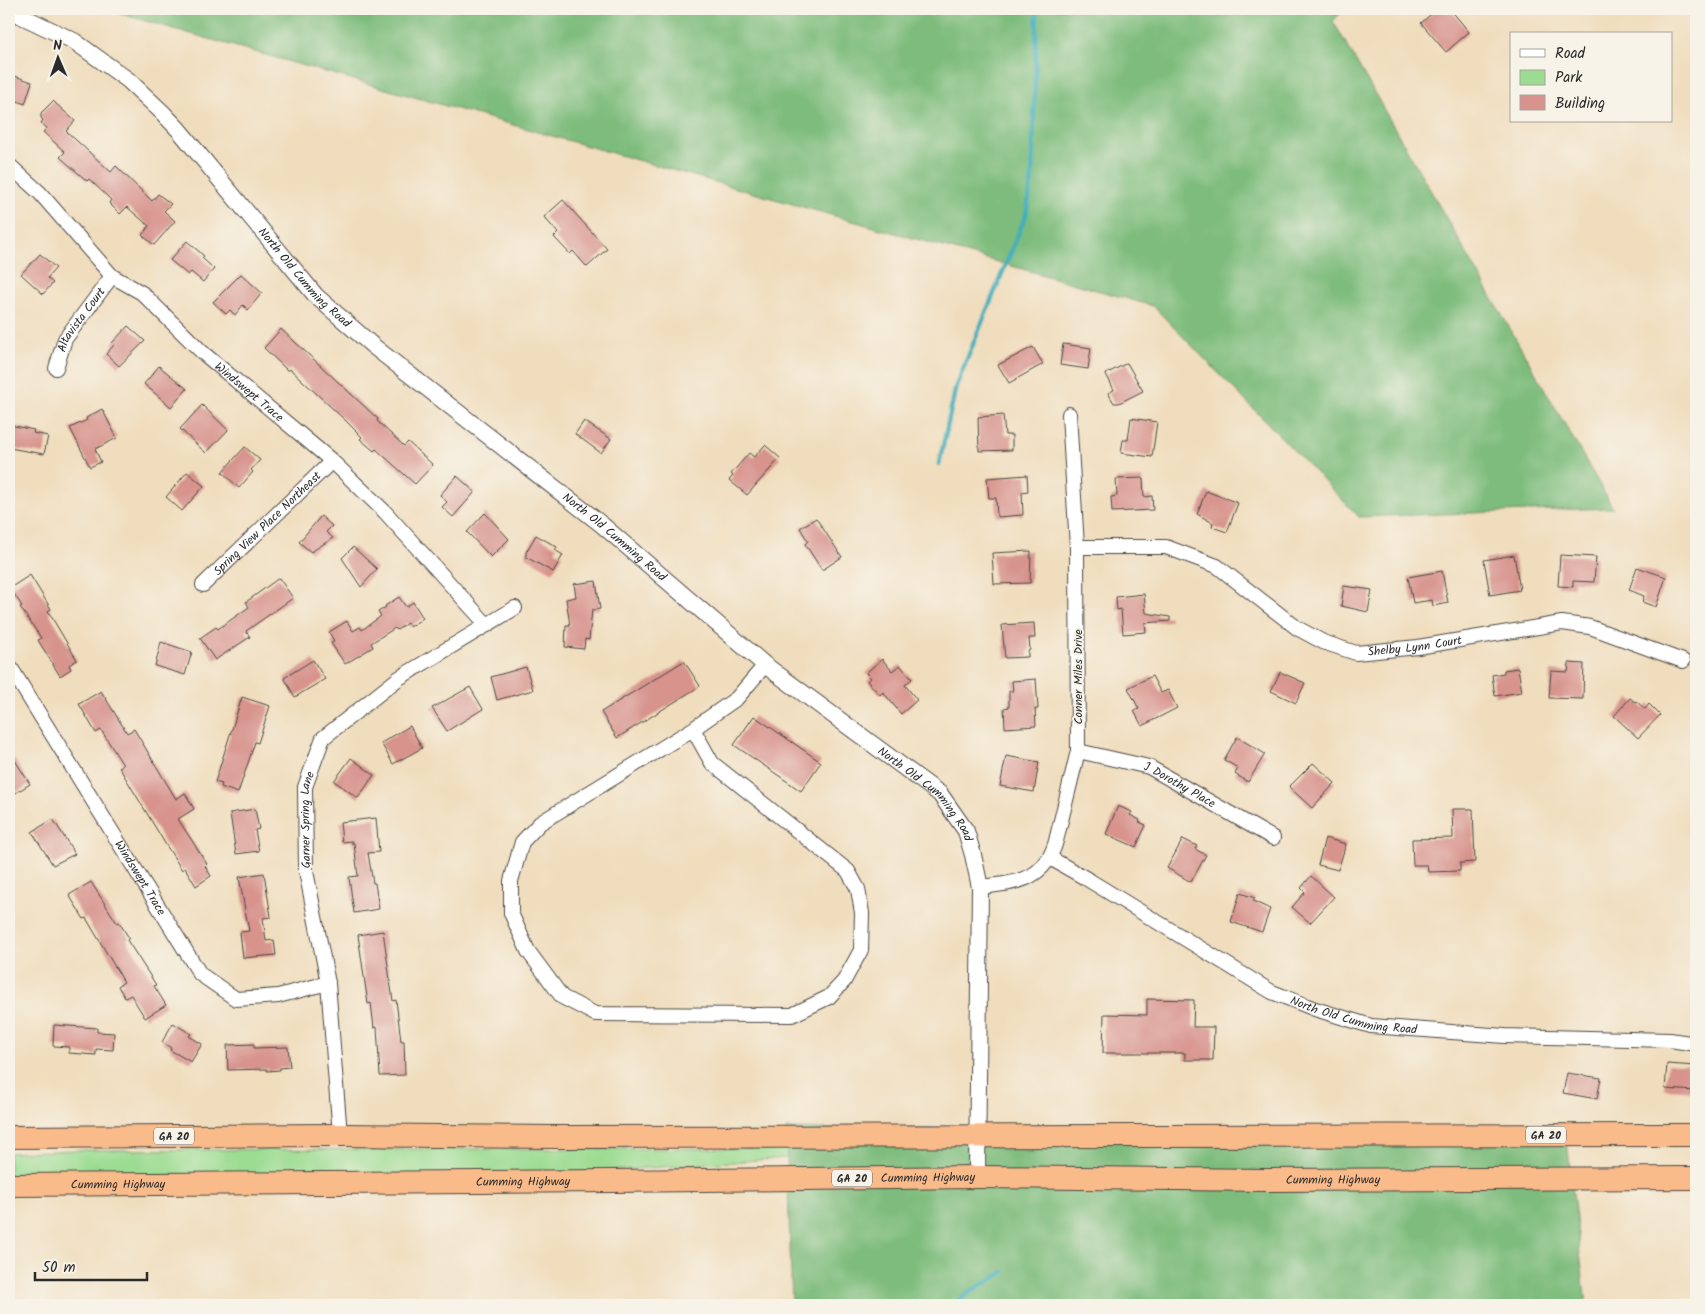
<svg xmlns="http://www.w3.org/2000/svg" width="1705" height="1314" font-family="Kalam,sans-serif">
  <rect width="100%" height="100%" fill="#f7f3e8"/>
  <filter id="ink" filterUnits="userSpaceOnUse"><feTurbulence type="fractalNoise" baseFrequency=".02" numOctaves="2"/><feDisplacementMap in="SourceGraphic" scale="10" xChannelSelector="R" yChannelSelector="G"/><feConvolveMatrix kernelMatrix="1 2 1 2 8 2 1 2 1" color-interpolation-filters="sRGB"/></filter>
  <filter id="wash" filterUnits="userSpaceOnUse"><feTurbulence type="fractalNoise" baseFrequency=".0096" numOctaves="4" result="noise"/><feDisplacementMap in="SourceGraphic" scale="20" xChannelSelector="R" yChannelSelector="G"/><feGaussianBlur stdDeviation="1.12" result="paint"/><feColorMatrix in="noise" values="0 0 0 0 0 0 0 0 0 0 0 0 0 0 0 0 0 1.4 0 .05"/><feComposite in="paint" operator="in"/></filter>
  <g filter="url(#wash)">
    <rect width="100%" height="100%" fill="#f0ddbd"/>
    <path fill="#9cdc92" stroke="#64845e" d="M926 1148 536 1176H9V1153L74 1150Z"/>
    <g fill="#7dbc7c" stroke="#547454">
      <path d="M103 9H1345L1333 21 1613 508 1359 517 1153 306Z"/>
      <path d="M786 1129 1566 1132 1586 1305H792Z"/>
    </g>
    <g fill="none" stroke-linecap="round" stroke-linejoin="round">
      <g stroke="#40aebc" stroke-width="4.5">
        <path d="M939 464 956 386 1026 215 1032 178 1037 14 1036 9"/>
        <path d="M952 1305 973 1290 1004 1272"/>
      </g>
    </g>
    <g id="blocks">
      <g fill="#d7938c">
        <path d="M1437 9H1450L1469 32 1446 52 1421 23Z"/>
        <path d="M9 74 32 82 25 104 9 98Z"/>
        <path d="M53 101 75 121 66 131 111 172 116 166 152 201 158 194 171 204 164 211 175 221 154 245 142 235 149 226 127 207 120 214 109 203 111 200 89 179 87 181 60 157 65 152 43 132 47 128 41 123 43 120 41 118V113Z"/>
        <path d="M563 200 607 249 587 267 573 251 570 254 554 237 558 233 544 217Z"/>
        <path d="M187 241 204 256 202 258 214 269 203 282 191 272 188 275 170 260Z"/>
        <path d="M40 254 56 268 47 278 53 283 43 294 21 274Z"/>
        <path d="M241 274 262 293 248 310 243 305 235 315 230 310 226 314 213 302Z"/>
        <path d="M128 326 145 341 119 366 106 354 114 345 112 343Z"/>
        <path d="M281 329 378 419 377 421 404 446 408 442 433 465 415 484 376 449 374 451 360 439 362 437 346 421 290 369 288 371 264 348Z"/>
        <path d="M1063 344 1091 348 1088 369 1060 365Z"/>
        <path d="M1033 347 1043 364 1009 383 998 365Z"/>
        <path d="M1127 363 1143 391 1119 403H1114L1108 393 1114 390 1106 374Z"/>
        <path d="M159 366 187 389 171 407 144 384Z"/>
        <path d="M202 405 228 430 206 453 180 429Z"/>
        <path d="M102 409 117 438 95 449 101 462 90 467 70 428 87 420 86 418Z"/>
        <path d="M1003 415 1005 435H1012V450L979 451 978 417Z"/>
        <path d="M1131 418 1157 422 1152 457 1121 453 1123 440H1128Z"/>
        <path d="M584 421 611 439 601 453 575 434Z"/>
        <path d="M10 425 34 430 33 433 48 436 44 454 9 448Z"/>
        <path d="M765 445 780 458 747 495 729 480 733 476 731 474 749 453 754 457Z"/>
        <path d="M245 447 260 460 251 470 253 472 239 488 222 472Z"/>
        <path d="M187 472 204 486 182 511 166 497Z"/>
        <path d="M1027 475 1028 491 1022 492 1023 515 997 517 996 498H989L987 478Z"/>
        <path d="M457 476 475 492 453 517 442 507 447 502 440 495Z"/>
        <path d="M1143 478 1144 497 1152 496 1153 510 1112 512 1111 497 1117 496 1116 479Z"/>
        <path d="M1206 491 1238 503 1227 532 1212 527 1213 523 1197 514Z"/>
        <path d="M485 513 509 539 491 557 467 532Z"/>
        <path d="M321 516 332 526 326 532 333 538 311 552 299 542Z"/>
        <path d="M816 518 842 557 822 570 805 544 808 541 800 528Z"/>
        <path d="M536 535 557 547 555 550 563 555 553 572 526 557V552Z"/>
        <path d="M353 547 377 569 361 587 342 558Z"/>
        <path d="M1031 551 1030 583 994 584 992 553Z"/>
        <path d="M1514 555 1520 590 1490 595 1484 560Z"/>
        <path d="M1560 555 1596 557 1594 582 1573 581V587L1558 586Z"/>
        <path d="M1637 567 1666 577 1656 607 1642 602 1644 596 1629 590Z"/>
        <path d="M1442 571 1448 603 1433 606 1432 600 1413 603 1408 577Z"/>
        <path d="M30 575 51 609 48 611 77 660 69 665 71 669 60 676 38 640 41 638 20 607 22 606 10 588Z"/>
        <path d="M279 578 293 598 246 631 250 637 215 660 200 638 216 627 218 629 249 607 246 602Z"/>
        <path d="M596 581 600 609 592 610 589 640 585 639 584 649 565 647 566 625H570L566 599 576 597 574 584Z"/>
        <path d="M1344 586 1372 590 1368 612 1341 606Z"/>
        <path d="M1144 594 1146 613 1170 617V621L1145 623 1146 632 1123 634 1121 609 1117 610 1116 597Z"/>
        <path d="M399 597 406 607 413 602 423 618 410 627 407 623 397 630 395 628 371 643 373 647 345 664 331 643 334 641 329 632 347 621 353 631 360 627 362 630 381 616 378 612 386 607 385 606Z"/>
        <path d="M1034 623 1035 638H1029L1030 650 1028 651V657L1005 658 1002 625Z"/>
        <path d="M161 642 192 652 185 675 155 666Z"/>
        <path d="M882 659 892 671 900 665 912 679 905 685 917 700 901 714 883 692 880 695 867 681 871 678 866 673Z"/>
        <path d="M313 660 325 679 295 697 284 678Z"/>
        <path d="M684 661 700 686 617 738 601 712Z"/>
        <path d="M1569 663 1584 664 1583 699 1549 698 1551 671 1568 672Z"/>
        <path d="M526 667 533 690 497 700 491 677Z"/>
        <path d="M1518 668 1522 692 1495 696 1492 675 1504 673V670Z"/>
        <path d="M1280 672 1305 683 1296 703 1271 691Z"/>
        <path d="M1152 676 1161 693 1168 690 1177 708 1142 726 1134 711 1139 709 1128 688Z"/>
        <path d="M1036 679 1038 709H1035L1036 726 1005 728 1004 708 1009 707V691H1013L1012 681Z"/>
        <path d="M470 687 483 709 447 731 432 708Z"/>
        <path d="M101 691 127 733 134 729 176 799 185 793 194 809 178 819 207 864 205 866 211 876 196 886 185 868 182 870 166 845 119 767 123 765 101 730 96 733 79 704Z"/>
        <path d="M242 697 270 706 258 743 255 742 238 793 221 787 222 784 215 782Z"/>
        <path d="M1630 698 1635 702 1636 701 1645 709 1649 704 1660 715 1638 738 1614 716Z"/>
        <path d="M754 716 821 762 801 791 734 745Z"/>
        <path d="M410 726 422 748 393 764 381 743Z"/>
        <path d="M1237 737 1265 754 1248 782 1235 774 1238 768 1224 760Z"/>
        <path d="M9 751 30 784 9 797Z"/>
        <path d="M1006 756 1039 762 1034 792 1000 786Z"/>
        <path d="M351 758 374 775 358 798 334 781Z"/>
        <path d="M1313 763 1335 783 1312 808 1289 787Z"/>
        <path d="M1118 806 1132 812 1130 815 1140 820 1139 822 1146 825 1136 847 1106 834Z"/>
        <path d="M255 809 259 829 255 830 259 851 236 854 230 813Z"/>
        <path d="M1452 809H1473L1475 862 1460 863V871L1428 872 1427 865H1413L1412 839 1453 838Z"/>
        <path d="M376 818 379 852 368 853 373 883H375L379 909 354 913 349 877 358 876 354 843 352 844V841L342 842 340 822Z"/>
        <path d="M53 819 75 854 53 865 32 832Z"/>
        <path d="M1325 838 1346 844 1338 870 1318 865Z"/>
        <path d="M1183 839 1197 846 1195 849 1206 855 1191 882 1167 868Z"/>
        <path d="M264 873 271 917 263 918 266 941 274 940 276 955 243 958 240 932 249 931 239 877Z"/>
        <path d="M1311 876 1334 897 1310 923 1292 907 1305 892 1301 888Z"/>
        <path d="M91 882 117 923 119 922 129 938 127 940 156 985 154 986 166 1005 145 1018 131 995 125 998 118 986 124 982 86 918 84 919 69 895Z"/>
        <path d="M1240 893 1255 898 1253 901 1270 909 1262 932 1231 922Z"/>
        <path d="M383 931 393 1001 396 1000 401 1041H404L405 1075 380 1076 377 1027 374 1028 371 1003 368 1004 358 935Z"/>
        <path d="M1147 999 1194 1000 1193 1027H1214L1213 1060H1185V1053H1103L1104 1014 1147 1015Z"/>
        <path d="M173 1023 191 1034 189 1036 202 1044 191 1062 170 1050 171 1048 162 1042Z"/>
        <path d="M54 1025 97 1028V1032L114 1033 113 1050 96 1049V1055L69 1053V1047L53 1046Z"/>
        <path d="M254 1044V1048L288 1047 290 1067 280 1068V1070L267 1071V1069L228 1070 227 1045Z"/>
        <path d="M1667 1064 1696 1066V1091L1665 1089Z"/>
        <path d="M1567 1073 1601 1078 1597 1099 1563 1093Z"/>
      </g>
    </g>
  </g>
  <g filter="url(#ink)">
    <use href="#blocks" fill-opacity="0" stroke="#494641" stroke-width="1"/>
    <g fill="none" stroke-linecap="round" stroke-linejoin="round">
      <defs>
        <g id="minor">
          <path id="s1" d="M9 165 40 193 112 276 142 293 203 353 332 461 385 512 487 625"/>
          <path id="s2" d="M56 368 65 339 112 276"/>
          <path id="s3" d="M1077 547H1166L1217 566 1297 628 1323 642 1356 653 1418 647 1562 623 1590 627 1683 661"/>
          <path id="s4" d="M203 585 332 461"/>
          <path id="s5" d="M9 665 200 974 236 999 278 996 328 983"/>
          <path d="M693 729 712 763 848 871 858 889 862 913 861 950 844 981 829 997 792 1015 595 1014 562 997 528 951 511 913V881L522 842 540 823 693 729 737 698 765 665"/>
          <path id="s6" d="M1078 751 1149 767 1273 838"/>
          <path id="s7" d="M1050 858 1087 879 1272 992 1315 1009 1371 1026 1505 1036 1670 1040 1696 1044"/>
          <path d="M980 887C1016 883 1045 881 1056 841L1078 751 1077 547 1069 414"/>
          <path id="s8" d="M340 1135 328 983 306 871 305 787 323 738 399 678 515 608"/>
        </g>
        <g id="tertiary">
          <path id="s9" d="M9 10 74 41 128 80 162 112 179 130 316 296 373 346 601 524 765 665 940 794 966 831 973 855 980 887 977 1177"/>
        </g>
        <g id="trunk">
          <path d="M9 1137 340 1135 556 1137 1696 1135"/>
          <path id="s10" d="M9 1185 611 1181 977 1177 1268 1180 1696 1178"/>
        </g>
      </defs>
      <use href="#minor" stroke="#494641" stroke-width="16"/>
      <use href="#tertiary" stroke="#494641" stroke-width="18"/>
      <use href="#trunk" stroke="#494641" stroke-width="24"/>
      <use href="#minor" stroke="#fff" stroke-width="14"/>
      <use href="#tertiary" stroke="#fff" stroke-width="16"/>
      <use href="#trunk" stroke="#fabb8b" stroke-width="22"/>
    </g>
  </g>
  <g text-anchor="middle" stroke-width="4" stroke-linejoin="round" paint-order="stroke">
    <g fill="#f7f3e8" stroke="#686764" stroke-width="1">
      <rect x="1526" y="1126.5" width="40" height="17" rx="4"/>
      <rect x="154" y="1127.5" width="40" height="17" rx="4"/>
      <rect x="832" y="1169.5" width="40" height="17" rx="4"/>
    </g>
    <g font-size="11" font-weight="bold" fill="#2b2b2b">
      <text x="1546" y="1139">GA 20</text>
      <text x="174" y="1140">GA 20</text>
      <text x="852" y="1182">GA 20</text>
    </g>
    <g font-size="12" fill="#2b2b2b" stroke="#f7f3e8">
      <text dy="4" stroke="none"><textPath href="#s9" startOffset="404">North Old Cumming Road</textPath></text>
      <text dy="4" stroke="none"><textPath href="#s2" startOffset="55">Altavista Court</textPath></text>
      <text dy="4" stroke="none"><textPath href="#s1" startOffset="332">Windswept Trace</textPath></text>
      <text dy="4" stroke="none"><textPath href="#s4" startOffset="89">Spring View Place Northeast</textPath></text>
      <text dy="4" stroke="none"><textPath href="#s9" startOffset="809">North Old Cumming Road</textPath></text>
      <text dy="4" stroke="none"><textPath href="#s3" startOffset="368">Shelby Lynn Court</textPath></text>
      <text transform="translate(1078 677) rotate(-90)" y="4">Conner Miles Drive</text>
      <text dy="4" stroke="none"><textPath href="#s6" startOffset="108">J Dorothy Place</textPath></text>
      <text dy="4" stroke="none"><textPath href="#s9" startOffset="1214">North Old Cumming Road</textPath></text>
      <text dy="4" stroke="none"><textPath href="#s8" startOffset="318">Garner Spring Lane</textPath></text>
      <text dy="4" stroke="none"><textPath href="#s5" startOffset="250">Windswept Trace</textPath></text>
      <text dy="4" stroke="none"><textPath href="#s7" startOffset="345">North Old Cumming Road</textPath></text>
      <text dy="4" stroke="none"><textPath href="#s10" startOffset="919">Cumming Highway</textPath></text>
      <text dy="4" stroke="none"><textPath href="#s10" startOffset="1324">Cumming Highway</textPath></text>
      <text dy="4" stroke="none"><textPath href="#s10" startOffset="514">Cumming Highway</textPath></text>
      <text dy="4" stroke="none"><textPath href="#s10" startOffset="109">Cumming Highway</textPath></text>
    </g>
  </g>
  <rect width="1705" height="1314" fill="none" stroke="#f7f3e8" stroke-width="30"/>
  <rect x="1510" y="32" width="162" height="90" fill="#f7f3e8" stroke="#a5a39c"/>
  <rect x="1520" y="49" width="25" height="8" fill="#ffffff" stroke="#a5a39c"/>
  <text x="1555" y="58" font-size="15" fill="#2b2b2b">Road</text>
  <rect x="1520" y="70" width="25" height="15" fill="#9cdc92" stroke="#a5a39c"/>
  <text x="1555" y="82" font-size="15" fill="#2b2b2b">Park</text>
  <rect x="1520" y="95" width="25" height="15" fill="#d7938c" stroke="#a5a39c"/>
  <text x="1555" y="108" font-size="15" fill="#2b2b2b">Building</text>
  <g transform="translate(58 58) rotate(358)" stroke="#f7f3e8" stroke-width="4" paint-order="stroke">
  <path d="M0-4L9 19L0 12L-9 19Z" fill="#2b2b2b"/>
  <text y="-8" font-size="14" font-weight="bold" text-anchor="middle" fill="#2b2b2b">N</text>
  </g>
  <path d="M35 1272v8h112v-8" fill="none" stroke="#2b2b2b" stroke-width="2.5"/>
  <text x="42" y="1272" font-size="15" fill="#2b2b2b" stroke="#f7f3e8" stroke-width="4" paint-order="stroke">50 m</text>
</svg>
